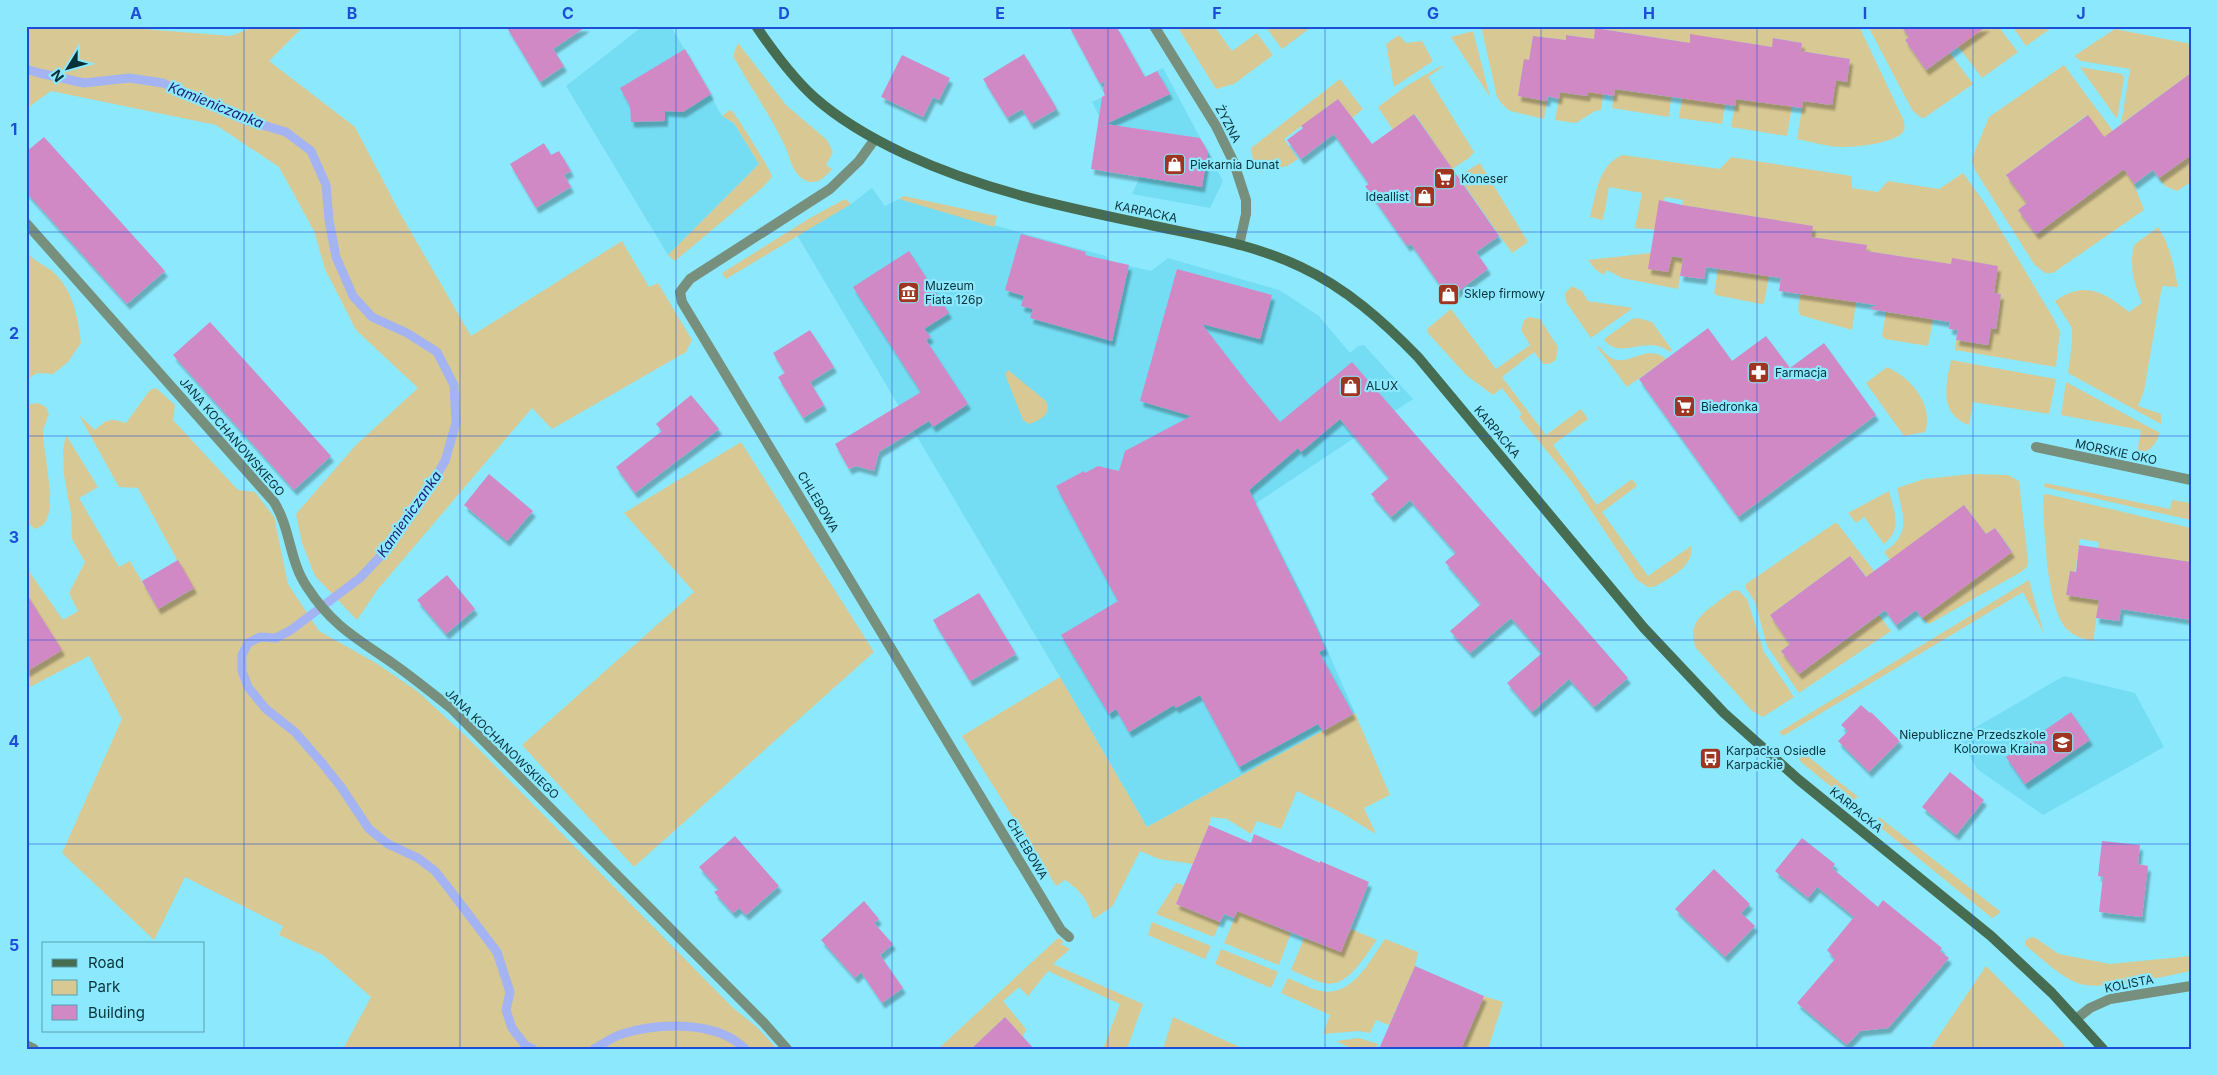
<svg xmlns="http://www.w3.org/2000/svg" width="2217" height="1075" font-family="Inter,sans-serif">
  <defs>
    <filter id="shadow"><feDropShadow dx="3" dy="5.5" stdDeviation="1" flood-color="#0004"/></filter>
  </defs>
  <rect width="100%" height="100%" fill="#8ce9fd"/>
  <g fill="#74ddf3">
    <path d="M643 26H671L722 116 734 123 759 164 668 255 566 86Z"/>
    <path d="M1163 68 1223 181 1210 208 1132 194 1140 177 1148 131 1098 123 1099 116 1092 102Z"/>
    <path d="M872 188 885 206 899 199 1106 256 1108 261 1151 271 1168 258 1279 290 1319 316 1350 353 1358 346 1364 345 1413 399 1255 504 1307 604 1355 713 1147 827 1060 677 797 235 851 204Z"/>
    <path d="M2064 676 2135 693 2164 747 2043 815 1977 769 1959 737Z"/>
  </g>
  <g fill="#d8c893">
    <path d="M26 26H107L231 36 256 26H304L269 61 355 127 400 213 471 336 622 241 649 287 658 283 692 340 686 352 552 429 532 408 378 589 357 620 315 576 302 543 296 514 355 446 418 388 356 330 325 269 314 231 279 167 216 125 51 91 26 109Z"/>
    <path d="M1177 26H1214L1232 51 1257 33 1273 55 1234 84 1216 89Z"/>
    <path d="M1265 26H1313L1282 49Z"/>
    <path d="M1481 26H1859L1904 121C1904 125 1906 129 1903 132 1895 143 1857 147 1843 147 1828 147 1812 142 1797 139L1803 101 1832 105 1836 80 1847 82 1850 59 1801 51 1802 43 1774 38 1772 47 1691 35 1690 43 1596 28 1594 39 1567 35 1566 40 1533 36 1529 60H1524L1518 96 1547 101 1544 119 1510 111 1502 104 1497 97Z"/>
    <path d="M1868 26H1901L1909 37 1905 40 1926 70 1950 53 1973 84 1924 118 1920 117 1912 110Z"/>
    <path d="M1976 26 1980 31 1987 26H1998L2018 52 1982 78 1952 38Z"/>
    <path d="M2012 26H2054L2026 46Z"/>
    <path d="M2115 29 2191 44V73L2121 124 2130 69 2081 61 2074 56Z"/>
    <path d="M1473 31 1490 97 1451 37Z"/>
    <path d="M1399 35 1406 43 1422 41 1433 61 1394 87 1386 44Z"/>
    <path d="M738 43 786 105 827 140 833 152 826 165 832 169C825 178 815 187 803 179 792 172 790 157 785 146 770 115 750 86 733 56Z"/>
    <path d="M2064 65 2113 131 2104 137 2087 115 2006 175 2027 203 2018 210 2036 234 2124 169 2134 184 2144 210 2053 273H2045L2034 264 1975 170 1972 162 1973 156 1989 117Z"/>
    <path d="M1444 66 1428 77 1474 152 1469 158 1452 169 1415 114 1393 130 1378 107 1408 85 1439 67Z"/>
    <path d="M2080 67 2122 74 2124 78 2117 119Z"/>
    <path d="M1340 79 1363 109 1352 118 1338 99 1284 139 1298 159 1287 166 1259 172 1253 161 1251 148Z"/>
    <path d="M1589 85 1604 87 1601 110 1595 111 1576 123 1555 120 1560 92 1587 96Z"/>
    <path d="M1615 89 1671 97 1669 117 1612 108Z"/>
    <path d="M1683 91 1726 97 1722 124 1679 118Z"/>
    <path d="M1736 99 1792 106 1787 136 1731 127Z"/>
    <path d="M730 110 733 112C739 120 772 172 772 177L762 188 675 261 668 255 759 164 734 123 722 116Z"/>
    <path d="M1623 155 1720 169 1731 157 1852 176V188L1878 192 1888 181 1939 189 1963 173 1984 202 2055 321 2060 332 2056 367 1955 350 1956 340 1988 345 1991 328 1996 329 2001 294 1994 293 1997 266 1953 259 1951 264 1866 251V245L1811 237 1812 226 1682 205 1683 200 1665 197 1660 230 1635 228 1642 193 1609 187 1603 220 1590 217C1596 195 1598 164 1623 155Z"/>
    <path d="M2191 155V182L2177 191 2165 186 2159 178Z"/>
    <path d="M1480 163 1528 242 1512 253 1458 176Z"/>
    <path d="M904 196 997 216 994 227 899 199Z"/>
    <path d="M845 199 851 204 726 279 722 273 810 218Z"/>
    <path d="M2158 227C2170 245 2174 266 2178 287L2162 286 2144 391 2138 406 2161 414V424L2068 373 2072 343V328L2055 301C2085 280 2104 292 2129 312L2142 303C2134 283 2129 267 2134 245Z"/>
    <path d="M26 252C34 261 43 264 52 271 73 289 78 317 81 343L68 362 53 374 37 373 26 380Z"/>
    <path d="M1650 253 1683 258 1678 289 1622 278 1607 270 1604 275 1596 270 1588 260Z"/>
    <path d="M1718 269 1769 276 1764 303 1761 304 1716 295 1714 293Z"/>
    <path d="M1572 286 1582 291 1588 301 1633 308 1591 338 1566 302 1565 293Z"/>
    <path d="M1801 293 1856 302 1852 330 1800 315 1798 309Z"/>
    <path d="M1451 309 1496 369 1530 345 1521 330 1524 320 1529 317 1540 319 1558 347 1556 360 1549 364H1543L1534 352 1502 377 1546 435 1581 409 1588 419 1553 445 1597 505 1632 479 1637 486 1602 512 1648 576 1691 546C1695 567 1668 578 1654 587H1648L1637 580 1572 482 1519 417 1522 414 1502 388 1493 395 1466 375 1428 333 1427 329Z"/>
    <path d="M1886 312 1933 319 1928 346 1885 339 1882 336Z"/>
    <path d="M1638 318 1652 322 1672 350 1670 352C1647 333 1618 362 1604 339L1632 319Z"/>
    <path d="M1599 346C1602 350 1606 355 1610 357 1626 369 1647 342 1666 359L1627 387 1597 347Z"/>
    <path d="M1951 360 2056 379 2049 414 1973 402 1969 425C1938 413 1946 385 1951 360Z"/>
    <path d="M1887 367C1911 378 1934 404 1925 432L1904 436 1866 383Z"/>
    <path d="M1008 370 1046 401C1053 413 1040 421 1029 424L1023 420 1005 374Z"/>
    <path d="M2066 382 2160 433C2155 445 2151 452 2137 453L2141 430 2061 415Z"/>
    <path d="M156 388 175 405 173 420 238 490 255 492 274 517 288 584 319 631 376 663 417 691 468 738 732 1007 758 1028 777 1049H343L371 997 323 955 279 935 283 926 185 877 154 940 62 853 122 719 89 656 26 689V672L61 650 26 593V567L63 620 78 611 69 593 85 562 72 539 71 514 64 475 63 450 66 435 98 487 79 498 119 567 130 561 158 609 193 589 138 488 119 487 79 415 95 430C107 419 111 418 126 423L150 390Z"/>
    <path d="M38 403 46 407 49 414 43 430V437C45 455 54 500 48 516 46 523 42 527 35 529L26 521V405Z"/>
    <path d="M741 442 874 652 634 867 522 745 694 592 624 513Z"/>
    <path d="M1971 474 2008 475 2019 481 2028 561 2027 567 2021 572 1929 624 1922 618 2012 551 1995 528 1986 534 1964 505 1890 560 1884 552C1912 533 1903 517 1897 488L1924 479Z"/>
    <path d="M2045 483 2170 509 2172 500 2191 503V520L2044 487Z"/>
    <path d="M1889 491C1894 511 1903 530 1884 544L1864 517 1856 523 1848 513Z"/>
    <path d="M2047 494 2191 528V562L2098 548 2099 542 2080 539 2075 572 2070 571 2066 595 2099 600 2093 641C2084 639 2075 637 2068 630 2046 610 2044 525 2043 495Z"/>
    <path d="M1835 523 1838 524 1874 571 1867 577 1850 556 1770 615 1790 644 1781 651 1799 674 1879 615 1891 631 1799 693 1767 646 1755 602 1745 587 1746 584Z"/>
    <path d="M2029 580 2044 634 2023 592 1783 736 1779 732Z"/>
    <path d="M1738 590 1747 599 1764 652 1794 697 1763 717 1752 711 1696 648C1683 620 1713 607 1732 591Z"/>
    <path d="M1060 677 1147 827 1355 713 1390 795 1364 808 1376 834 1340 812 1297 791 1281 829 1257 821 1251 834 1227 819 1211 817 1209 825 1193 864 1159 859 1140 851 1112 907 1093 919C1088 900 1081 891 1065 880L1056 886 962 736Z"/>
    <path d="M1805 754 1858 797 1850 802 1802 763 1799 759Z"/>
    <path d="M1879 817 2001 912 1992 918 1875 823Z"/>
    <path d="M1176 883 1184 885 1176 904 1220 922 1214 937 1156 914Z"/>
    <path d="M1238 910 1291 933 1279 965 1224 943Z"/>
    <path d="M1152 922 1211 946 1205 959 1148 935Z"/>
    <path d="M1351 929 1377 940C1365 955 1348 989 1324 983 1313 981 1302 974 1291 970L1304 938 1341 951Z"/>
    <path d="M2034 937 2059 954 2110 964 2191 956V971C2165 976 2100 992 2077 983 2058 975 2041 958 2025 945V941L2029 938Z"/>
    <path d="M1058 938 1064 941 1061 944 1070 949 1053 964 1143 1004 1128 1046 1124 1049H1103L1120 1004 1048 971 1028 996 1019 987 1003 1001 1026 1029 1023 1037 1005 1017 971 1049H938Z"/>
    <path d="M1385 939 1418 952 1415 966 1389 1025 1376 1020 1370 1033 1359 1031 1323 1034 1330 1015 1281 993 1288 978C1298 982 1310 989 1321 991 1353 997 1370 960 1385 939Z"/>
    <path d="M1221 949 1278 972 1271 988 1215 964Z"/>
    <path d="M1986 966 2059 1039 2067 1049H1930Z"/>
    <path d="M1484 996 1503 1002 1488 1049H1461Z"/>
    <path d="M1173 1017 1244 1049H1163Z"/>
    <path d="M1359 1038 1378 1044 1376 1049H1352L1336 1041Z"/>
  </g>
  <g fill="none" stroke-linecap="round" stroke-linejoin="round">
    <g stroke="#a4b4f3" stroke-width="9">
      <path d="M26 69 39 73 84 83 129 78 163 83 242 119 286 132 311 151 326 185 329 220 336 257 353 296 372 317 407 333 437 352 454 385 456 423 445 461 424 497 389 547 360 578 291 630 276 638 260 637 248 643 242 655V671L248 687 266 709 295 732 322 763 341 787 369 829 388 844 418 858 435 871 450 890 497 952 510 992 506 1010 512 1028 525 1045 533 1049"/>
      <path d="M594 1049C603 1044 612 1037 622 1034 658 1023 717 1020 745 1049"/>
    </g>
  </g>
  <g fill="#d089c4" filter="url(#shadow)">
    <path d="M506 26H587L553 49 564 66 540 82Z"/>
    <path d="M1069 26H1116L1145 77 1157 71 1170 94 1106 124 1200 138 1208 152 1202 187 1091 169 1102 97 1105 95 1103 91 1105 81 1100 84Z"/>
    <path d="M1901 26H1987L1926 70 1905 40 1909 37Z"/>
    <path d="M1595 28 1690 43V34L1772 47 1773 38 1802 43 1801 51 1850 59 1847 82 1836 80 1832 105 1803 101 1802 108 1736 99V106L1615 89 1614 96 1588 92 1587 96 1560 92 1559 99 1548 96 1547 101 1518 96 1524 59 1529 60 1533 36 1566 40V35L1594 39Z"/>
    <path d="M685 49 711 94 683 112 665 111V121L631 122 630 106 620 88Z"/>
    <path d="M1024 54 1057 109 1031 124 1022 109 1007 118 983 79Z"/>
    <path d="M902 55 950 78 939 100 933 97 923 117 881 97Z"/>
    <path d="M2191 73V155L2159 178 2153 170 2134 184 2124 169 2036 234 2018 210 2027 203 2006 175 2088 115 2104 137Z"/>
    <path d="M1338 99 1372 144 1414 114 1499 236 1476 252 1488 269 1449 298 1411 244 1407 246 1365 186 1369 184 1334 134 1301 159 1287 140 1303 128 1301 126Z"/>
    <path d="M44 137 165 271 127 304 26 192V152Z"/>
    <path d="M544 143 551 155 559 151 571 171 564 175 571 187 536 208 510 164Z"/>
    <path d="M1659 200 1682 205 1813 226 1811 237 1867 245 1866 251 1951 264 1952 258 1998 266 1994 293 2001 294 1996 329 1991 328 1988 345 1956 340 1958 330 1949 329 1950 322 1869 309 1876 305 1779 291 1781 278 1706 267 1704 279 1680 276 1683 258 1672 256 1668 272 1648 269Z"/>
    <path d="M1021 234 1086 252 1085 255 1129 265 1112 341 1030 318 1033 309 1021 306 1024 296 1005 290Z"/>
    <path d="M909 251 949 313 924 329 931 337 926 340 968 404 933 427 929 421 879 452 874 471 856 466 849 469 835 444 921 392 853 287Z"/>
    <path d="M1177 269 1272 295 1260 339 1202 324 1246 381 1280 422 1352 362 1628 678 1594 707 1569 679 1532 712 1507 683 1542 653 1511 618 1470 653 1450 631 1481 604 1445 562 1456 553 1410 500 1391 517 1371 494 1389 478 1340 419 1301 452 1298 448 1249 490 1317 629 1325 649 1319 652 1353 714 1323 731 1318 724 1239 767 1200 695 1176 708 1174 705 1129 732 1116 709 1109 714 1061 635 1118 601 1056 486 1084 471 1085 473 1098 466 1119 471 1125 451 1191 416 1140 401Z"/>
    <path d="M210 322 331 456 294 490 173 355Z"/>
    <path d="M1708 328 1732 361 1766 336 1790 368 1824 343 1876 415 1738 517 1639 379Z"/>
    <path d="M810 330 834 367 810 382 824 405 803 418 778 377 785 373 773 353Z"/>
    <path d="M691 395 719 429 635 493 616 467 662 431 656 424Z"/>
    <path d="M489 474 533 511 507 541 464 505Z"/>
    <path d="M1964 505 1986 534 1995 528 2012 552 1922 618 1916 610 1896 625 1885 610 1799 674 1781 651 1790 644 1770 615 1850 556 1866 577Z"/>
    <path d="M2079 545 2191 562V620L2121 609 2119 621 2096 618 2099 600 2066 595 2070 571 2076 572Z"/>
    <path d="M178 560 194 588 158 609 142 581Z"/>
    <path d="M447 575 475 609 446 634 417 600Z"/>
    <path d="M26 593 62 650 26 672Z"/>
    <path d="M979 593 1016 654 970 681 933 620Z"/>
    <path d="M1861 705 1870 713 1871 712 1900 741 1869 772 1838 741 1848 731 1841 725Z"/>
    <path d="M2071 712 2090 740 2025 784 2006 757Z"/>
    <path d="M1950 772 1984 800 1956 835 1922 807Z"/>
    <path d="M1209 825 1251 843 1254 834 1320 863V861L1369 882 1341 952 1237 911 1234 918 1224 914 1220 922 1176 904Z"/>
    <path d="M735 836 779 886 746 915 739 908 733 913 714 892 719 889 699 867Z"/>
    <path d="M1802 838 1835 864 1832 868 1878 907 1883 900 1942 948 1940 951 1949 958 1888 1028 1860 1031 1847 1045 1797 1003 1835 959 1827 950 1854 917 1817 887 1808 898 1775 871Z"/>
    <path d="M2102 841 2140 845 2138 864 2148 866 2142 917 2099 912 2103 877 2098 876Z"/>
    <path d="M1714 869 1750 904 1741 913 1755 926 1725 957 1675 909Z"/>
    <path d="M864 901 879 919 874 923 893 944 880 955 903 988 882 1003 861 972 855 978 821 940Z"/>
    <path d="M1415 966 1484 996 1461 1049H1379Z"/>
    <path d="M1005 1017 1034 1049H971Z"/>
  </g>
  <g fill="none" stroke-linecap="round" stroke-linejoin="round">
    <g stroke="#76907d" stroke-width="10">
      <path d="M1154 26 1216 126 1234 163 1246 200V214L1239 245"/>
      <path d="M875 139 859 161 830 189 690 279 680 292 682 302 1061 930 1069 937"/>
      <path d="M26 223 274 502C291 529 289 561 307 587 333 627 358 639 395 665 415 679 433 694 452 709L764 1023 787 1049"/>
      <path d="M2036 447 2191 480"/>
      <path d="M2076 1019 2090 1008 2110 999 2191 986"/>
      <path d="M26 1045 34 1049"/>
    </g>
    <path stroke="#466d52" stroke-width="10" d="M756 26C773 51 792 77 814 97 841 121 873 139 905 154 985 191 1064 207 1150 225 1201 236 1253 244 1301 267 1346 288 1383 321 1418 357L1644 628 1724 713 1799 780 1991 936 2052 993 2103 1049"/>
  </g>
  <path fill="none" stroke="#1d4ed8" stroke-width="1" stroke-opacity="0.55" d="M244 26V1049M460 26V1049M676 26V1049M892 26V1049M1108 26V1049M1325 26V1049M1541 26V1049M1757 26V1049M1973 26V1049M26 232H2191M26 436H2191M26 640H2191M26 844H2191"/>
  <defs>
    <symbol id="shop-square" viewBox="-11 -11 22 22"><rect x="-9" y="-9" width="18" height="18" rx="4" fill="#9f3520" stroke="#8ce9fd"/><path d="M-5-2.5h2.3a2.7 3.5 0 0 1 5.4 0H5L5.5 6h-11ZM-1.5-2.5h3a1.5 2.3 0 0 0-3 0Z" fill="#fff"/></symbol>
    <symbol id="supermarket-square" viewBox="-11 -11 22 22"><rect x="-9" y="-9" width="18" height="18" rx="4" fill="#9f3520" stroke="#8ce9fd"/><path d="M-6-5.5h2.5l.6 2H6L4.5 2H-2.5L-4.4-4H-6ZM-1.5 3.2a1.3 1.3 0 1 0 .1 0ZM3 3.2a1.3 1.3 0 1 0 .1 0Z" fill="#fff"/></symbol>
    <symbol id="museum-square" viewBox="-11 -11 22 22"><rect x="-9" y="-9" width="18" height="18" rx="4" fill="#9f3520" stroke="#8ce9fd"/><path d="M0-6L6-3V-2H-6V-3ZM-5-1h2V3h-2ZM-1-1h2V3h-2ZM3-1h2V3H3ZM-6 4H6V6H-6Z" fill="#fff"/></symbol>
    <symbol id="pharmacy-square" viewBox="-11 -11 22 22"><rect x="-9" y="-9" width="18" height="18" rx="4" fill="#9f3520" stroke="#8ce9fd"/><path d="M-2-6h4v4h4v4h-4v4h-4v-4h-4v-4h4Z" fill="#fff"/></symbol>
    <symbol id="school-square" viewBox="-11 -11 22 22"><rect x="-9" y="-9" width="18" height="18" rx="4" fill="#9f3520" stroke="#8ce9fd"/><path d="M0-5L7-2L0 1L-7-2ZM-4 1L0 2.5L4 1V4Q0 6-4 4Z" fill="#fff"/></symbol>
    <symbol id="bus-square" viewBox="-11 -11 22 22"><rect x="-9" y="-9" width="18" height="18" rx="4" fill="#9f3520" stroke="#8ce9fd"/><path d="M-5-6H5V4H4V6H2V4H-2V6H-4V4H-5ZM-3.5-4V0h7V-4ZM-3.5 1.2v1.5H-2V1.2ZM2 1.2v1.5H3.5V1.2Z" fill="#fff"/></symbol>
  </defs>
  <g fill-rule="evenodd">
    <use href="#shop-square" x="1162" y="152" width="25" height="25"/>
    <use href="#supermarket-square" x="1432" y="166" width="25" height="25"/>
    <use href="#shop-square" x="1412" y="184" width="25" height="25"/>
    <use href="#museum-square" x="896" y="280" width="25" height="25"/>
    <use href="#shop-square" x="1436" y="282" width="25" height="25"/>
    <use href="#pharmacy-square" x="1746" y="360" width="25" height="25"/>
    <use href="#shop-square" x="1338" y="374" width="25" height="25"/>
    <use href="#supermarket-square" x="1672" y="394" width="25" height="25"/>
    <use href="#school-square" x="2050" y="730" width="25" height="25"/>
    <use href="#bus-square" x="1698" y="746" width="25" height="25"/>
  </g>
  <g text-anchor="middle" stroke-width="4.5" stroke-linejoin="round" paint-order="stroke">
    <g font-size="12" fill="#08323a" stroke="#8ce9fd">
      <text transform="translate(1228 124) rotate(62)" y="4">ŻYZNA</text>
      <text transform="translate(1146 212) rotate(12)" y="4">KARPACKA</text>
      <text transform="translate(1497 432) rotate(50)" y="4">KARPACKA</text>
      <text transform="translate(232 437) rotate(49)" y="4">JANA KOCHANOWSKIEGO</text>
      <text transform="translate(2116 452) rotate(12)" y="4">MORSKIE OKO</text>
      <text transform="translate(818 502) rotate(59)" y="4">CHLEBOWA</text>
      <text transform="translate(502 744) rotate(44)" y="4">JANA KOCHANOWSKIEGO</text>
      <text transform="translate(1856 810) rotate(39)" y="4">KARPACKA</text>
      <text transform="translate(1027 849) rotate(59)" y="4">CHLEBOWA</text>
      <text transform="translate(2129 984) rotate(-11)" y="4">KOLISTA</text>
    </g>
    <g font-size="12" fill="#08323a" stroke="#8ce9fd" text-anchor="start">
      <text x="1190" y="169">Piekarnia Dunat</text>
      <text x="1461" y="183">Koneser</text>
      <text x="1409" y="201" text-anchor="end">Ideallist</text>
      <text x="925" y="290">Muzeum<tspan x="925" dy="14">Fiata 126p</tspan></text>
      <text x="1464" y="298">Sklep firmowy</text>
      <text x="1775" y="377">Farmacja</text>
      <text x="1366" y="390">ALUX</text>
      <text x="1701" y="411">Biedronka</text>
      <text x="2046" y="739" text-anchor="end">Niepubliczne Przedszkole<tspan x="2046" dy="14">Kolorowa Kraina</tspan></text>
      <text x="1726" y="755">Karpacka Osiedle<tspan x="1726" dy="14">Karpackie</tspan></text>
    </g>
    <g font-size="14" font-style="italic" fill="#1e1f77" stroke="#8ce9fd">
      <text transform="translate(216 105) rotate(22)" y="5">Kamieniczanka</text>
      <text transform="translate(409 514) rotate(-55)" y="5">Kamieniczanka</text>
    </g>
  </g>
  <rect width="2217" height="1075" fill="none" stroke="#8ce9fd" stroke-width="55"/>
  <rect x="42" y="942" width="162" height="90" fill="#8ce9fd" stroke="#57a0af"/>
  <rect x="52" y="959" width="25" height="8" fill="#466d52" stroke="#57a0af"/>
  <text x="88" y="968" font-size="15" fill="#08323a">Road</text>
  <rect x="52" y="980" width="25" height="15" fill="#d8c893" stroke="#57a0af"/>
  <text x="88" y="992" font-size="15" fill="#08323a">Park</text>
  <rect x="52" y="1005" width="25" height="15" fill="#d089c4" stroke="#57a0af"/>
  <text x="88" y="1018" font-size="15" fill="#08323a">Building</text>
  <g transform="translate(68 68) rotate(233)" stroke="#8ce9fd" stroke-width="4" paint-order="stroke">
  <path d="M0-4L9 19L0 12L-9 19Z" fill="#08323a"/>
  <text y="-8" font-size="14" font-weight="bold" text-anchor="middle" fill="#08323a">N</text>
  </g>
  <rect x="28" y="28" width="2162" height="1020" fill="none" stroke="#1d4ed8" stroke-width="2"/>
  <g font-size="16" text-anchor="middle" font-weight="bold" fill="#1d4ed8">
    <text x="136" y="19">A</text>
    <text x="352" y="19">B</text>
    <text x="568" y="19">C</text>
    <text x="784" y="19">D</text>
    <text x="1000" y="19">E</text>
    <text x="1217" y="19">F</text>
    <text x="1433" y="19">G</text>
    <text x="1649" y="19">H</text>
    <text x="1865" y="19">I</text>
    <text x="2081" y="19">J</text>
    <text x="14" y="135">1</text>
    <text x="14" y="339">2</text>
    <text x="14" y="543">3</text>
    <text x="14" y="747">4</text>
    <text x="14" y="951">5</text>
  </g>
</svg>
